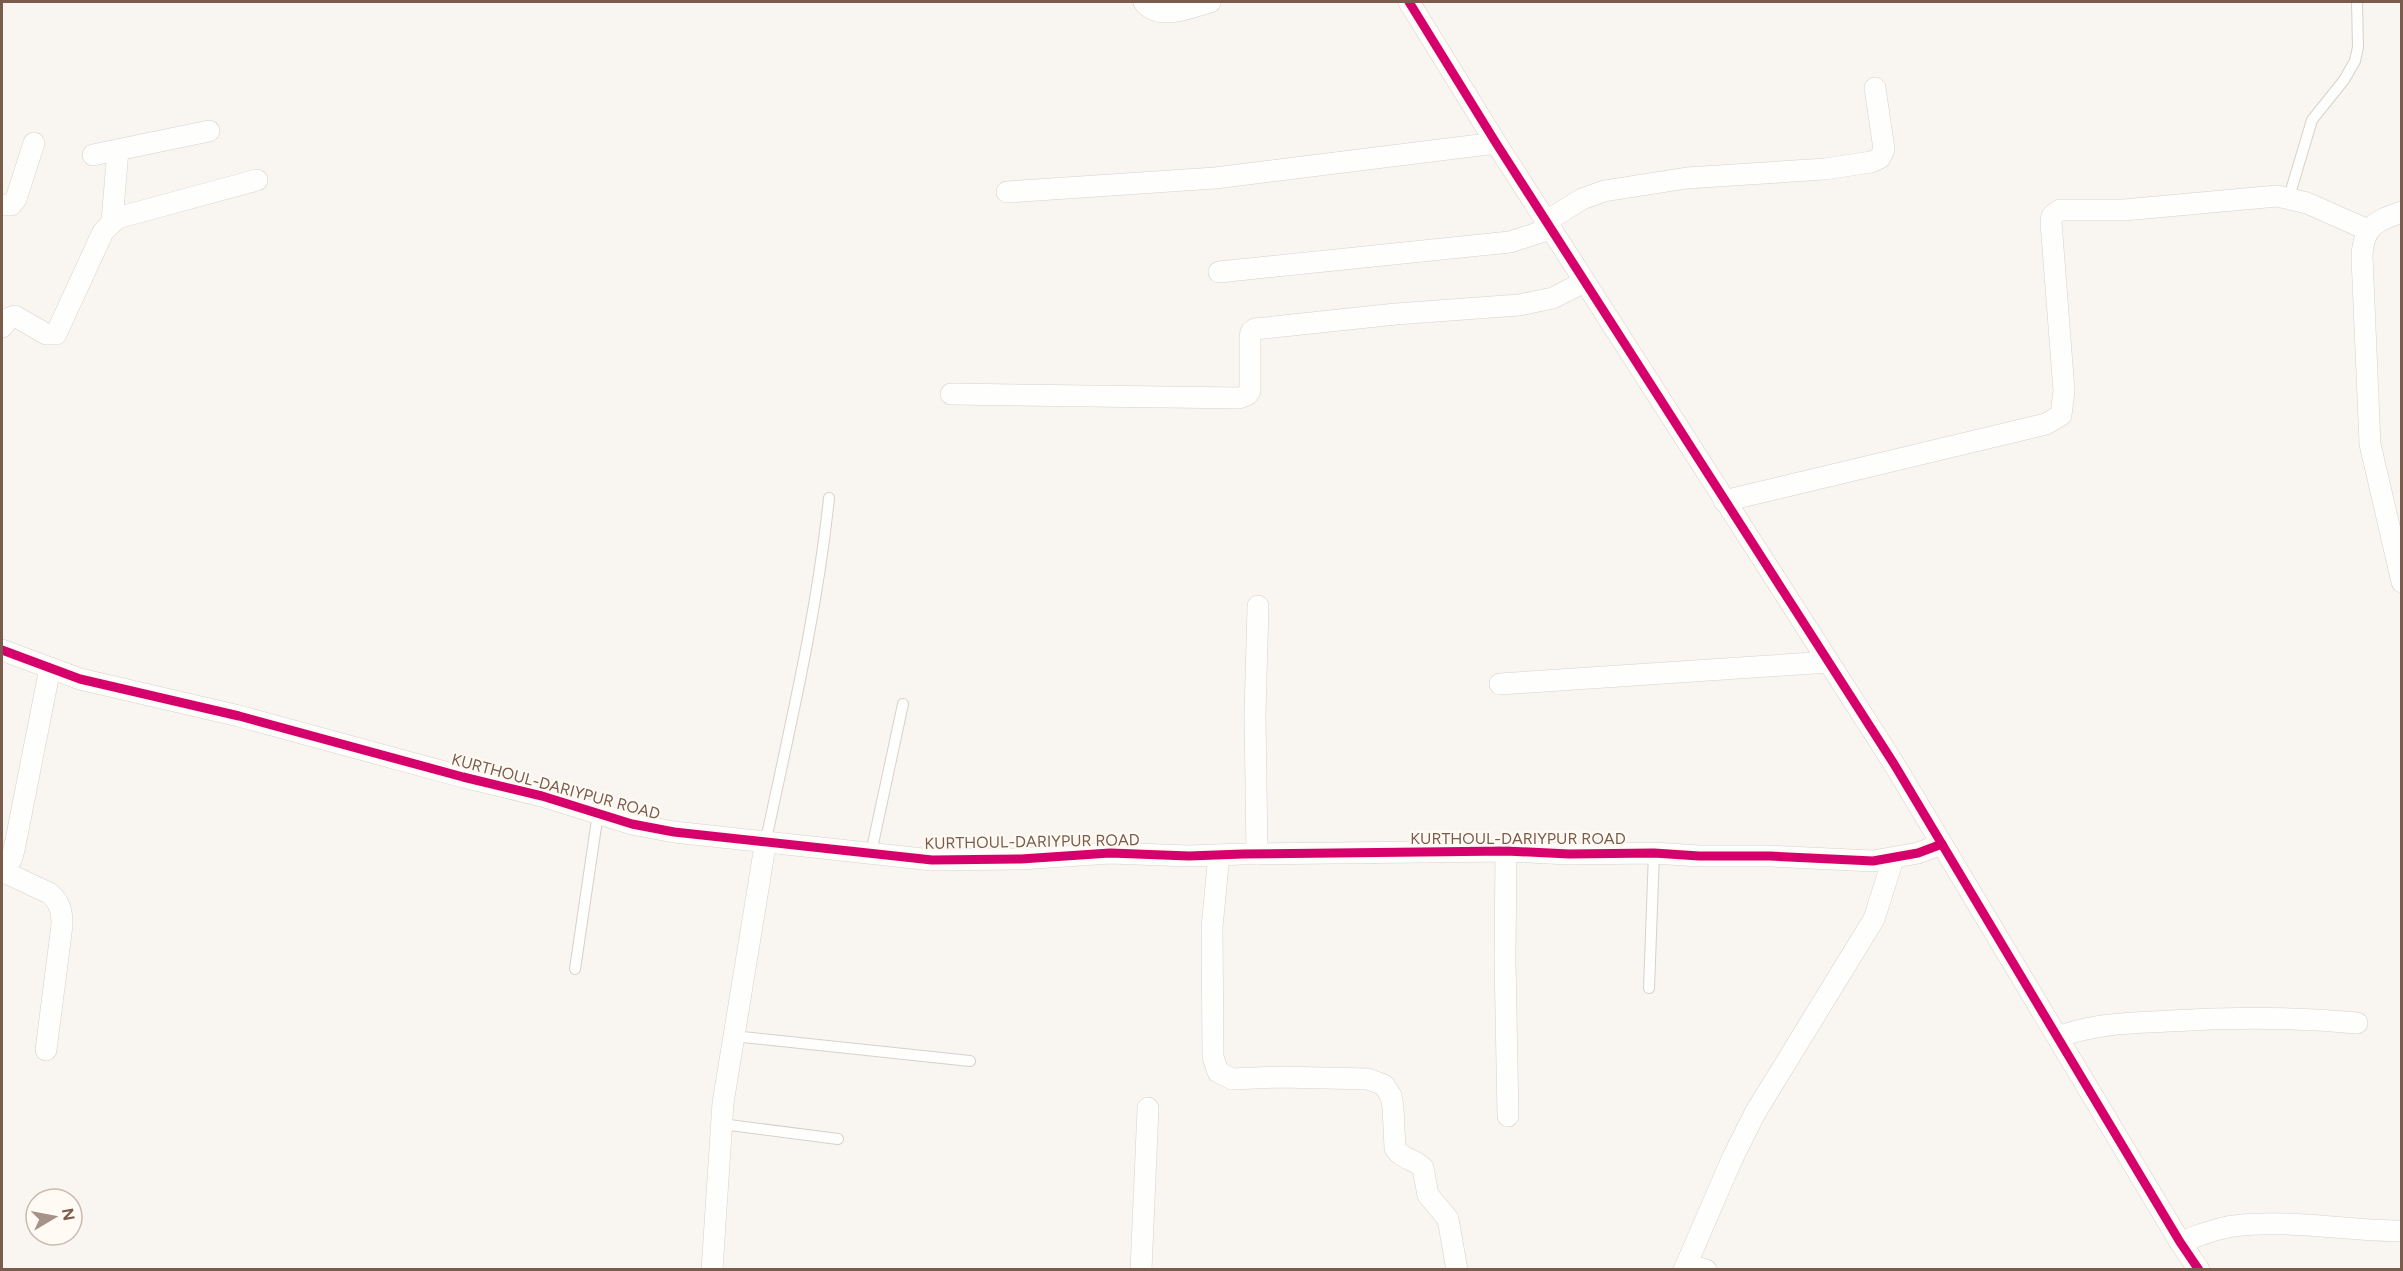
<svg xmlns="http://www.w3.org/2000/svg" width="2403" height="1271" font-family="Figtree,sans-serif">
  <rect width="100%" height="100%" fill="#f9f5f0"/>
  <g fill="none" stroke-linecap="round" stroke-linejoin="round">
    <defs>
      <g id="service">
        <path d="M2289 197 2312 120 2344 80 2355 61 2358 47 2357 2"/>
        <path d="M766 840C790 726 817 614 829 498"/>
        <path d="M871 853 903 704"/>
        <path d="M575 969 598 813"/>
        <path d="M1649 988 1654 853"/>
        <path d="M733 1036 970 1061"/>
        <path d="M722 1124 838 1139"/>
      </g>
      <g id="minor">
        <path d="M1144 2C1159 22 1190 7 1210 2"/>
        <path d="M1409 2 1496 143 1894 764 2180 1242 2199 1270"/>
        <path d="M93 155 209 131"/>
        <path d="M1007 192 1215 178 1496 143"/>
        <path d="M2 205H11L16 199 34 143"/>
        <path d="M2402 212C2375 221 2363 227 2362 257L2370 444 2402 582"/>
        <path d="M112 221 118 150"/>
        <path d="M1545 222 1582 199 1604 191 1687 178 1825 169 1871 162 1880 158 1884 149 1875 88"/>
        <path d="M1219 272 1510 242 1550 229"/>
        <path d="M2 327 9 318 15 316 46 334H56L103 232 117 218 257 180"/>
        <path d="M951 394 1239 398 1247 395 1250 391V337L1251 332 1255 329 1396 314 1519 305 1553 298 1584 282"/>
        <path d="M1724 501 2046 424 2061 415 2064 391 2051 222 2052 216 2060 210H2124L2277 196 2307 203 2368 230"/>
        <path d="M2 650 80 679 239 716 463 777 542 796 632 824 674 832 932 860 1021 859 1110 853 1189 856 1243 854 1506 851 1569 854 1654 853 1699 856H1770L1873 861 1918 853 1942 844"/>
        <path d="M1500 684 1828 662"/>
        <path d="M1506 851 1505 959 1508 1116"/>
        <path d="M1257 854 1255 715 1258 606"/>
        <path d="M1219 855 1212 927 1213 1057 1218 1072 1232 1079 1280 1077 1368 1079 1384 1085 1391 1096 1393 1107 1395 1148C1401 1159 1415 1159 1423 1168L1428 1195 1448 1219 1457 1270"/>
        <path d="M2 869 11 860 14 850 50 668"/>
        <path d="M2 871 49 893C60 902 62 911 62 925L46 1050"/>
        <path d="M2058 1037C2096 1023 2130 1023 2170 1021 2234 1017 2292 1017 2357 1023"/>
        <path d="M2180 1242C2198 1236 2216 1228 2234 1226 2290 1219 2346 1231 2402 1231"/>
        <path d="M1687 1264 1706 1270"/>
        <path d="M712 1270 723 1103 766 840"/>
        <path d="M1141 1270 1148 1108"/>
        <path d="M1684 1270 1732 1159 1755 1113 1874 919 1893 859"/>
      </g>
    </defs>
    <use href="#service" stroke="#d7d1cb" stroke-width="12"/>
    <use href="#minor" stroke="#d7d1cb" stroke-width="22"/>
    <use href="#service" stroke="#fefefd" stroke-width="10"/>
    <use href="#minor" stroke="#fefefd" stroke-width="21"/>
    <defs>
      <g id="cycleway">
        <path d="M1409 2 1496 143 1894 764 2180 1242 2199 1270"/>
        <path d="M2 650 80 679 239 716 463 777 542 796 632 824 674 832 932 860 1021 859 1110 853 1189 856 1243 854 1506 851 1569 854 1654 853 1699 856H1770L1873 861 1918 853 1942 844"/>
      </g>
    </defs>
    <use href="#cycleway" stroke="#fffaf3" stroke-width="13"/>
    <use href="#cycleway" stroke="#d6006c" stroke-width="9"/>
  </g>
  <g text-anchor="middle" stroke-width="4.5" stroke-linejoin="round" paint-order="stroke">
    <g font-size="16" fill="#7a5c4d" stroke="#fffaf3">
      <text transform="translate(556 786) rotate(15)" y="6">KURTHOUL-DARIYPUR ROAD</text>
      <text x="1518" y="844">KURTHOUL-DARIYPUR ROAD</text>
      <text transform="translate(1032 841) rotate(-1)" y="6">KURTHOUL-DARIYPUR ROAD</text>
    </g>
  </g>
  <rect width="2403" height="1271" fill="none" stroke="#7a5c4d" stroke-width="6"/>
  <g transform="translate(54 1217) rotate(80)"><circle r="28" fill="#fffaf3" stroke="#cabbb1" stroke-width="1.5"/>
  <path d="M0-4.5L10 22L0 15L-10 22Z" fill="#a69286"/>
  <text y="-9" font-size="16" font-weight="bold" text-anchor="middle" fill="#7a5c4d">N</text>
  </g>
</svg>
